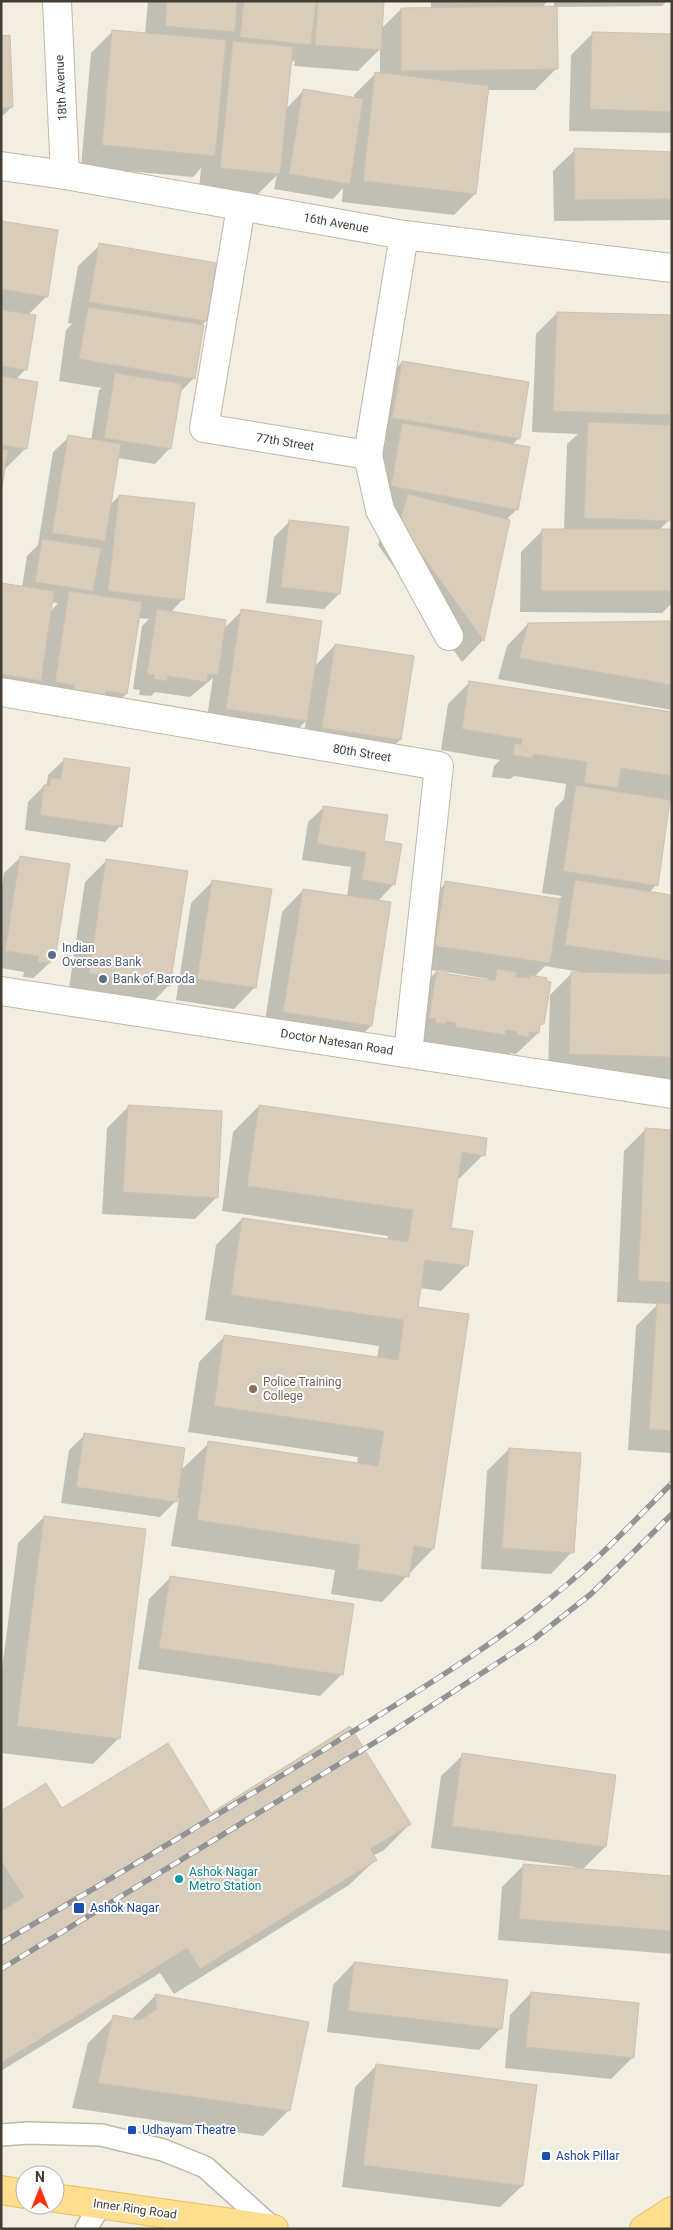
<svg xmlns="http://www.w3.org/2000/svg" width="673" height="2230" font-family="Roboto,sans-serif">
  <rect width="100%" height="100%" fill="#f2eee2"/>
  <g fill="#0003" fill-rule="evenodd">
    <path d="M148 1H383L381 29 401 9H431V1H548L542 7H554V1H667L662 6 555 7 557 68 535 90H487L475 194 454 215 342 202 343 188 333 199 274 189 277 175 257 195 199 189 201 168 193 177 81 167 91 53 113 31 145 34ZM380 49V74L376 73 354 95V98L304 90 286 109 290 64 295 60 294 66 358 71Z"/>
    <path d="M593 33 672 35V133L569 131 571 55Z"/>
    <path d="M1 37 12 107 1 117Z"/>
    <path d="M575 150 672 153V220L554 221 553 171Z"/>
    <path d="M1 222 47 296 28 315 25 370 15 380 25 449 4 470 1 485Z"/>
    <path d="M100 245 206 321 201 326 194 378 179 393 170 448 155 464 118 458 110 505 119 496 183 599 170 613 223 629 242 611 314 667 335 645 400 740 378 761 301 750 306 721 284 742 205 730 213 678 190 697 155 692 151 696 139 695 140 690 133 689 142 626 149 619 138 618 126 694 105 715 90 713 82 720 52 716 53 707 34 704 37 682 18 702 1 699V584L22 587 27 556 38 545 53 452 69 437 91 441 99 390 102 388 59 381 66 330 72 324 68 323 78 266ZM51 602 58 603 50 612Z"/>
    <path d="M557 313 672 317 669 520 659 530H672V603L662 613 520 612 521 552 543 530H564L567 444 578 434 532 432 536 334Z"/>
    <path d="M402 362 519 438 512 445 517 509 506 520 508 521 483 640 462 662 378 545 387 517 370 507 381 446 386 442 372 439 381 384Z"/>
    <path d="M289 522 339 594 324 609 266 603 274 537Z"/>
    <path d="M672 622V710L498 679 507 646 528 624Z"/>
    <path d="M469 683 672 714V801L669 800 656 885 649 893 672 896V1079L548 1075 550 995 572 973H580V972L545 966 534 977 543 1023 539 1027 538 1033 516 1054 510 1053 506 1058 496 1056V1053L487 1051 482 1056 427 1042 424 1045 414 1044 416 992 437 971 414 967 424 904 446 883 558 900 562 896 542 893 555 808 564 799 566 784 514 776 510 779 492 777 494 766 500 760 441 750 448 704ZM447 972 489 979 486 981 446 975Z"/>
    <path d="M64 760 120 826 105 842 25 830 28 802 47 783 48 775Z"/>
    <path d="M324 807 382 842 394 884 377 902 371 1026 349 1047 263 1034 282 912 303 890 347 897 351 867 302 860 308 822Z"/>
    <path d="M20 858 54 959 33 978 23 977 24 972 1 968V894L4 873Z"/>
    <path d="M107 860 169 985 148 1007 68 994 85 882Z"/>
    <path d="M212 882 255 987 234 1009 176 1000 191 903Z"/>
    <path d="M129 1106 217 1197 195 1219 102 1214 107 1128Z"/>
    <path d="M259 1106 483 1155 457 1181 450 1229 467 1265 441 1291 420 1288 417 1308 468 1316 433 1549 382 1602 331 1594 335 1570 171 1546 179 1498 160 1517 61 1503 69 1450 85 1435 180 1471 209 1443 357 1464 358 1457 188 1432 199 1362 225 1336 377 1359 379 1346 205 1320 216 1245 242 1219 387 1240 388 1236 222 1211 233 1132Z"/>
    <path d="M645 1130 672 1131V1453L628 1450 636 1326 658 1304 617 1302 624 1151Z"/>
    <path d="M509 1449 572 1552 551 1574 481 1569 487 1471Z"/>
    <path d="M44 1517 119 1738 93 1764 1 1753V1678L18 1543Z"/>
    <path d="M170 1578 342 1674 320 1696 138 1669 149 1599Z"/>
    <path d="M463 1755 605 1847 582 1870 672 1877V1954L498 1940 502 1887 524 1865 575 1869V1867L431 1848 441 1776Z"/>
    <path d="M62 1810 211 1814 410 1824 384 1850 373 1856 375 1860 349 1885 174 1994 160 1973 1 2071V1813Z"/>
    <path d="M354 1963 501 2028 479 2050 327 2032 333 1985Z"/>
    <path d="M531 1993 633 2057 611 2079 505 2068 510 2015Z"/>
    <path d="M155 1996 289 2110 263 2136 72 2108 88 2043 114 2017 131 2020Z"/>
    <path d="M377 2065 522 2186 500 2207 342 2187 355 2087Z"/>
  </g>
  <g fill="#d8ccba" stroke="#d0c1aa">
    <path d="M167 1H237L235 32 165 26Z"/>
    <path d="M244 1H316L311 45 240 37Z"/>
    <path d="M318 1H384L381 50 315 45Z"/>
    <path d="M557 6 558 69 401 71V8Z"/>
    <path d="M112 30 226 40 215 156 102 145Z"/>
    <path d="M592 32 672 34V112L590 109Z"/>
    <path d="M10 35 13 107 1 108V36Z"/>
    <path d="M233 41 293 47 280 174 220 168Z"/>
    <path d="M375 72 489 86 476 194 363 181Z"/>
    <path d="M303 89 363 99 350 184 289 174Z"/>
    <path d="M574 148 672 152V199L575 200Z"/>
    <path d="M1 221 58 230 48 297 1 289Z"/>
    <path d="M99 243 217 263 207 321 89 302Z"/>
    <path d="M88 307 204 325 195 379 79 359Z"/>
    <path d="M1 310 36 315 27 370 1 366Z"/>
    <path d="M557 312 672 315V415L553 411Z"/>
    <path d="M402 361 529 382 520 439 392 418Z"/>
    <path d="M115 373 182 384 171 449 104 438Z"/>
    <path d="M1 376 38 382 27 449 1 445Z"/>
    <path d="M588 422 672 425 670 521 584 518Z"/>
    <path d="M402 423 530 447 518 510 391 486Z"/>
    <path d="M68 435 121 444 105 541 52 533Z"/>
    <path d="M1 449 8 450 1 493Z"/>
    <path d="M408 494 510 520 484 641 399 523Z"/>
    <path d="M119 495 195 503 184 600 108 591Z"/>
    <path d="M289 520 349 527 340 594 281 587Z"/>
    <path d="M542 529H672V591H541Z"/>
    <path d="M42 539 101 548 93 591 35 582Z"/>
    <path d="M1 583 54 591 41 681 1 674Z"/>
    <path d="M69 591 142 602 127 694 106 691 105 699 73 694 74 685 55 682Z"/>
    <path d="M157 609 226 620 218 675 208 674 207 682 168 676 167 681 154 679V675L147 674Z"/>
    <path d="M241 609 322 621 307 721 226 709Z"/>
    <path d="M672 621V685L519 658 528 623Z"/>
    <path d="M335 644 414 656 401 740 322 728Z"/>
    <path d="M469 681 672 712V776L621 768 618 788 584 783 587 762 533 754V758L513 755 515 743 521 745 522 739 462 729Z"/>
    <path d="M64 758 130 768 122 827 40 815 44 785 50 786 51 778 61 779Z"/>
    <path d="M576 785 670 800 658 886 563 871Z"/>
    <path d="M323 806 388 815 384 841 402 844 395 885 362 880 366 852 317 844Z"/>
    <path d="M20 856 70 864 55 959H51L50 963 38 962 39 956 5 951Z"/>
    <path d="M106 859 188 871 170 986 89 973Z"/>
    <path d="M212 880 272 889 256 988 197 979Z"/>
    <path d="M575 880 672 895V961L565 945Z"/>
    <path d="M445 881 560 899 550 963 435 946Z"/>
    <path d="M303 889 391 902 372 1026 283 1012Z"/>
    <path d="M437 969 448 971V974L495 981 497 969 516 972V977L529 978 530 975 547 978V981L551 982 544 1024H540L539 1033 529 1032V1037L517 1035V1032L506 1030 505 1035 456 1027V1023L447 1021 446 1024 435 1023 436 1019 429 1018Z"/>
    <path d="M571 972 672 974V1057L569 1054Z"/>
    <path d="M128 1105 222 1111 218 1198 123 1192Z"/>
    <path d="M259 1105 487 1138 485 1156 462 1152 451 1228 473 1231 468 1266 425 1260 418 1307 469 1314 434 1549 414 1546 409 1577 357 1569 360 1545 197 1520 208 1441 378 1466 384 1431 214 1406 224 1335 398 1360 404 1320 231 1295 242 1218 408 1242 413 1210 247 1186Z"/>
    <path d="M645 1128 672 1130V1282L638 1281Z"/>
    <path d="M657 1303 672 1304V1431L649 1429Z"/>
    <path d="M84 1433 185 1448 177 1502 76 1487Z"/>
    <path d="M509 1448 581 1453 574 1553 502 1548Z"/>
    <path d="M44 1516 146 1529 120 1739 17 1726Z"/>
    <path d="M170 1576 354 1604 343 1675 159 1648Z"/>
    <path d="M350 1726 411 1824 370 1849 377 1860 200 1969 187 1948 1 2063V1911L24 1897 1 1861V1811L46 1783 62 1808 168 1743 211 1813Z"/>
    <path d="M462 1753 616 1775 606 1847 452 1826Z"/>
    <path d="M523 1864 672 1876V1931L519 1919Z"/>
    <path d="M354 1962 508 1980 502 2029 348 2011Z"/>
    <path d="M531 1992 639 2003 634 2058 526 2047Z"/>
    <path d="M155 1994 309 2022 290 2111 98 2083 113 2015 140 2020 157 2009Z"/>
    <path d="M376 2064 537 2085 523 2186 363 2165Z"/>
  </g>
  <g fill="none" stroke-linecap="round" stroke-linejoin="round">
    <defs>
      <g id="service">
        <path d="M1 2135 28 2133 101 2135 163 2150 205 2167 274 2229"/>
        <path d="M86 2229 101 2204"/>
      </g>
      <g id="minor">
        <path d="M241 207 204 428 368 455 404 235"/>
        <path d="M368 455 380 510 449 636"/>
        <path d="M1 692 439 766 408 1053"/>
        <path d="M1 991 672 1094"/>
      </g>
      <g id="tertiary">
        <path d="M57 1 65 175"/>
        <path d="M1 166 65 175 404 235 672 268"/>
      </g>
      <g id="primary">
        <path d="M1 2190 25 2194"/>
        <path d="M55 2198 274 2229"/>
        <path d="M644 2229 672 2211"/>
      </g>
    </defs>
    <use href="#service" stroke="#c1b8a8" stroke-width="24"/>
    <use href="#minor" stroke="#c1b8a8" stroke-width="30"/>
    <use href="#tertiary" stroke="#c1b8a8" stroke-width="30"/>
    <use href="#primary" stroke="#eabf59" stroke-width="30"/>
    <use href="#service" stroke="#fff" stroke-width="21"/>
    <use href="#minor" stroke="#fff" stroke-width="28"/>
    <use href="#tertiary" stroke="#fff" stroke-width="28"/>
    <use href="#primary" stroke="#ffdf8f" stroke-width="28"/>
    <defs>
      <g id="rail">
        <path d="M1 1943C110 1880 217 1815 325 1749 404 1699 487 1651 559 1591 600 1558 635 1520 672 1483"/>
        <path d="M1 1969 387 1735 534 1639 591 1594 672 1514"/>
      </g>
    </defs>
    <use href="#rail" stroke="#939393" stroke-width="5.5"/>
    <use href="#rail" stroke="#fff" stroke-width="4" stroke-dasharray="11" stroke-linecap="butt"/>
  </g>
  <g fill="#5c6f8a" stroke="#fff" stroke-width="2">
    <circle cx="52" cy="955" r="5"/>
    <circle cx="103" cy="979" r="5"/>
  </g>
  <circle fill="#8d6e63" stroke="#fff" stroke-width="2" cx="253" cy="1389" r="5"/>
  <circle fill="#0f9aa8" stroke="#fff" stroke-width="2" cx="179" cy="1879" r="5"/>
  <g fill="#1a4fb4" stroke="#fff" stroke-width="2">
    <rect x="73" y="1902" width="12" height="12" rx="2.5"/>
    <rect x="127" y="2125" width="10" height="10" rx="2.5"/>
    <rect x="541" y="2151" width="10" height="10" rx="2.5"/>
  </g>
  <g text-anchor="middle" stroke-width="4" stroke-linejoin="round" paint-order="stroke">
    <g font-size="12" fill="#443d33" stroke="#fff">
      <text transform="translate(61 88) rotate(-93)" y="4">18th Avenue</text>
      <text transform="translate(336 223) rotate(10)" y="4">16th Avenue</text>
      <text transform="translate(285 442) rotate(9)" y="4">77th Street</text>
      <text transform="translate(362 753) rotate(9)" y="4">80th Street</text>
      <text transform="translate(337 1042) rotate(9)" y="4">Doctor Natesan Road</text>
      <text transform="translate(135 2209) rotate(8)" y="4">Inner Ring Road</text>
    </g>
    <g font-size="12" fill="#4e5e75" stroke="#fff" text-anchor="start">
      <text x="62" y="952">Indian<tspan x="62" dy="14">Overseas Bank</tspan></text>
      <text x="113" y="983">Bank of Baroda</text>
    </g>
    <g font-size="12" fill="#785e54" stroke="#fff" text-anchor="start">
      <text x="263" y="1386">Police Training<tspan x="263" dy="14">College</tspan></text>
    </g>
    <g font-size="12" fill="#0d838f" stroke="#fff" text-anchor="start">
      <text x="189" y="1876">Ashok Nagar<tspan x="189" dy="14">Metro Station</tspan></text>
    </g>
    <g font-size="12" fill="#164399" stroke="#fff" text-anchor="start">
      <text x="90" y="1912">Ashok Nagar</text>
      <text x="142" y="2134">Udhayam Theatre</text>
      <text x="556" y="2160">Ashok Pillar</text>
    </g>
  </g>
  <rect width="673" height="2230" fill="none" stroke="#443d33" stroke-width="5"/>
  <g transform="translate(40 2190)"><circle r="24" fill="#ffffff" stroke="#b4b1ad"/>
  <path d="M0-4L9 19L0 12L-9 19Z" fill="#ff320d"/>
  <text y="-8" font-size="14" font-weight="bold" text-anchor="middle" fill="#443d33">N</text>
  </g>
</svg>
